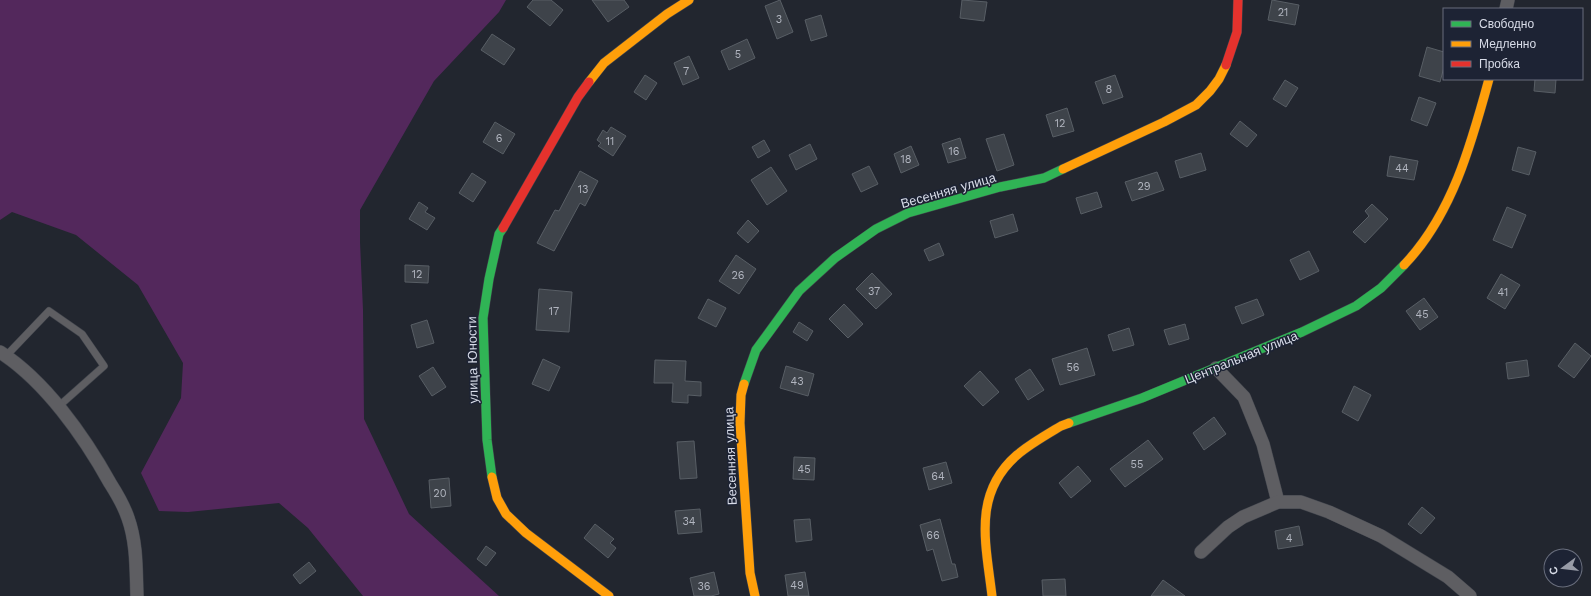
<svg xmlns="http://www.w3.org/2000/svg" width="1591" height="596" font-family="'Work Sans',sans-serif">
  <rect width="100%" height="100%" fill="#22262f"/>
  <path fill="#53285c" d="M0 0H506L499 12 434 81 360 210V242L363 310 364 419 409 514 499 596H363L308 528 279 503 188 512 159 511 141 473 181 398 183 363 138 285 76 235 12 212 0 220Z"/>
  <g fill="#3e434a" stroke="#585e65">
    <path d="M533 0H551L563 10 550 26 527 7Z"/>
    <path d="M592 0H624L629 7 608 22Z"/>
    <path d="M780 0 793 32 777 39 765 6Z"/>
    <path d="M962 0 987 2 984 21 960 18Z"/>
    <path d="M1272 0 1299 5 1295 25 1268 20Z"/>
    <path d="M821 15 827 36 811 41 805 20Z"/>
    <path d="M492 34 515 49 504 65 481 50Z"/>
    <path d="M747 39 755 58 729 70 721 51Z"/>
    <path d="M1427 47 1444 52V67L1440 82 1419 76Z"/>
    <path d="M689 56 699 78 683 85 674 63Z"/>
    <path d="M645 75 657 83 646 100 634 92Z"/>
    <path d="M1115 75 1123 97 1103 104 1095 82Z"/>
    <path d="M1535 79H1556L1555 93 1534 91Z"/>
    <path d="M1285 80 1298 88 1286 107 1273 99Z"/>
    <path d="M1419 97 1436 103 1427 126 1411 120Z"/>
    <path d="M1067 108 1074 131 1053 137 1046 115Z"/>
    <path d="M1240 121 1257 135 1247 147 1230 134Z"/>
    <path d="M495 122 515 134 503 154 483 142Z"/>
    <path d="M611 127 626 136 613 156 598 146 601 143 597 140 603 130 607 133Z"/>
    <path d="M1004 134 1014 165 997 171 986 139Z"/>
    <path d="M960 138 966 158 948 163 942 144Z"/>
    <path d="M764 140 770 151 758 158 752 147Z"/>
    <path d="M810 144 817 159 796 170 789 155Z"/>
    <path d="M911 146 919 165 901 173 894 154Z"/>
    <path d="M1518 147 1536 152 1529 175 1512 170Z"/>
    <path d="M1201 153 1206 170 1180 178 1175 161Z"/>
    <path d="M1390 156 1418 161 1414 180 1387 176Z"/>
    <path d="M869 166 878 184 861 192 852 174Z"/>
    <path d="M771 167 787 191 767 205 751 180Z"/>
    <path d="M580 171 598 181 585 206 580 203 554 251 537 243 555 210 559 211Z"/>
    <path d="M1157 172 1164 190 1132 201 1125 182Z"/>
    <path d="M472 173 486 182 473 202 459 193Z"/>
    <path d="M1097 192 1102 207 1081 214 1076 198Z"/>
    <path d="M419 202 428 208 425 212 435 218 427 230 409 219Z"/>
    <path d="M1372 204 1388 219 1365 243 1353 232 1369 216 1365 211Z"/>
    <path d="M1507 207 1526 215 1512 248 1493 240Z"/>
    <path d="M1013 214 1018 231 995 238 990 221Z"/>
    <path d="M748 220 759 231 748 243 737 233Z"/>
    <path d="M939 243 944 255 929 261 924 250Z"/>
    <path d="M1309 251 1319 271 1300 280 1290 260Z"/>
    <path d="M736 255 756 269 739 294 719 281Z"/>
    <path d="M405 265 429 266 428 283 405 282Z"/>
    <path d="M872 273 892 294 876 309 856 289Z"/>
    <path d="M1501 274 1520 285 1505 309 1487 298Z"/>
    <path d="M539 289 572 292 569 332 536 330Z"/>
    <path d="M1424 298 1438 317 1420 330 1406 311Z"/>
    <path d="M708 299 726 308 716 327 698 318Z"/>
    <path d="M1257 299 1264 315 1242 324 1235 307Z"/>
    <path d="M844 304 863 324 848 338 829 319Z"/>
    <path d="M427 320 434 343 417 348 411 325Z"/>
    <path d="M799 322 813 331 807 341 793 332Z"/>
    <path d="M1185 324 1189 339 1169 345 1164 330Z"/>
    <path d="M1129 328 1134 345 1113 351 1108 335Z"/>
    <path d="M1575 343 1591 356 1574 378 1558 366Z"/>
    <path d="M1087 348 1095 375 1060 385 1052 359Z"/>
    <path d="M543 359 560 367 549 391 532 384Z"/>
    <path d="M655 360 686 361 685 381 701 382V396L688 395V403L672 402 673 383H654Z"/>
    <path d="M1527 360 1529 376 1508 379 1506 363Z"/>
    <path d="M786 366 814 374 808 396 780 388Z"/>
    <path d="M433 367 446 387 432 396 419 376Z"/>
    <path d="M1030 369 1044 390 1028 400 1015 379Z"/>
    <path d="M980 371 999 392 983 406 964 386Z"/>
    <path d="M1354 386 1371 395 1358 421 1342 412Z"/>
    <path d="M1214 417 1226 434 1204 450 1193 433Z"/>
    <path d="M1148 440 1163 459 1125 487 1110 469Z"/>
    <path d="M694 441 697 478 680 479 677 442Z"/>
    <path d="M794 457 815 458 814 480 793 479Z"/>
    <path d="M946 462 952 483 929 490 923 468Z"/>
    <path d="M1078 466 1091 481 1071 498 1059 483Z"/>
    <path d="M449 478 451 506 431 508 429 480Z"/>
    <path d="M1422 507 1435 518 1421 534 1408 524Z"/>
    <path d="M700 509 702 532 678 534 675 511Z"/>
    <path d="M810 519 812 540 796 542 794 520Z"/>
    <path d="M940 519 952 564H955L958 577 942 581 933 549 927 551 920 525Z"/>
    <path d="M595 524 614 539 610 543 616 548 608 558 584 538Z"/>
    <path d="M1299 526 1303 545 1278 549 1275 531Z"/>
    <path d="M486 546 496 553 486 566 477 559Z"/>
    <path d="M309 562 316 571 300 584 293 575Z"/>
    <path d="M714 572 719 594 711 596H694L690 578Z"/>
    <path d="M805 572 809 596H788L785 575Z"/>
    <path d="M1065 579 1066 596H1043L1042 580Z"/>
    <path d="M1163 580 1185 596H1151Z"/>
  </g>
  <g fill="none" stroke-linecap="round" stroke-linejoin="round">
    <defs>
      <path id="lane" d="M6 356 49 311 82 334 104 366 59 406"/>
      <g id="street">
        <path d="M1506 9 1508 0"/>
        <path d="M0 352C45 381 84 436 110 483 117 494 124 506 128 518 137 543 136 570 137 596"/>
        <path d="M1216 368 1244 397 1263 444 1278 502"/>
        <path d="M1201 552 1228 527 1243 517 1278 502H1301L1329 512 1381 536 1448 577 1470 596"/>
      </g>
      <g id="fast">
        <path d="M744 384 756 350 799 291 835 258 876 229 908 213 1000 187 1044 178 1063 169"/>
        <path d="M1069 423 1142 398 1302 332 1356 306 1381 288 1404 265"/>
        <path d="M492 477 487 440 483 318 489 279 499 234 503 228"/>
      </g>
      <g id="slow">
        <path d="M589 82 604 63 667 14 689 0"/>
        <path d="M1063 169 1164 122 1196 105 1210 91 1219 79 1226 65"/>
        <path d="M1404 265C1452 215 1471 145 1489 79"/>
        <path d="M744 384 741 395 740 423 750 573 755 596"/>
        <path d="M492 477 497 498 506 514 526 533 609 596"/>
        <path d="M992 596C986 544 972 494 1017 455 1030 444 1046 435 1061 426L1069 423"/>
      </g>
      <g id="jam">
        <path d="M1226 65 1237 32 1238 0"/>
        <path d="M503 228 578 97 589 82"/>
      </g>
    </defs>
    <use href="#lane" stroke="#40444c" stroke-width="8"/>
    <use href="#street" stroke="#40444c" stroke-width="14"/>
    <use href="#fast" stroke="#40444c" stroke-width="10"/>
    <use href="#slow" stroke="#40444c" stroke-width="10"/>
    <use href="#jam" stroke="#40444c" stroke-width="10"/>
    <use href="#lane" stroke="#5e5e62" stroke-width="7"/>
    <use href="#street" stroke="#5e5e62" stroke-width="13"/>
    <use href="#fast" stroke="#30b455" stroke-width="9"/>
    <use href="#slow" stroke="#ff9f0a" stroke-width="9"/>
    <use href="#jam" stroke="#e5322d" stroke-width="9"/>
  </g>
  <g text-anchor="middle" stroke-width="3" stroke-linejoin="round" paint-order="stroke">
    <g font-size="11" fill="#b2b6c0">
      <text x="1283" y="16">21</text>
      <text x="779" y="23">3</text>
      <text x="738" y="58">5</text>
      <text x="686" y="75">7</text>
      <text x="1109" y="93">8</text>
      <text x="1060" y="127">12</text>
      <text x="499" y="142">6</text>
      <text x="610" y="145">11</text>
      <text x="954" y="155">16</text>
      <text x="906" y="163">18</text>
      <text x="1402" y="172">44</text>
      <text x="1144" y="190">29</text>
      <text x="583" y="193">13</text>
      <text x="417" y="278">12</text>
      <text x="738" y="279">26</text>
      <text x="874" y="295">37</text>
      <text x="1503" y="296">41</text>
      <text x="554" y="315">17</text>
      <text x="1422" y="318">45</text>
      <text x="1073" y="371">56</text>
      <text x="797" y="385">43</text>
      <text x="1137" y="468">55</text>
      <text x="804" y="473">45</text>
      <text x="938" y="480">64</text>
      <text x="440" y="497">20</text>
      <text x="689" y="525">34</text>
      <text x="933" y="539">66</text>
      <text x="1289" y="542">4</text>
      <text x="797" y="589">49</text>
      <text x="704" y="590">36</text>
    </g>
    <g font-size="13" fill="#d8dce8" stroke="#1d2334">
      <text transform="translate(948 190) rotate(-16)" y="5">Весенняя улица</text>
      <text transform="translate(1241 357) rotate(-22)" y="5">Центральная улица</text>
      <text transform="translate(472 360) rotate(-91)" y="5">улица Юности</text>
      <text transform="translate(730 456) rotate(-92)" y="5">Весенняя улица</text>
    </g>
  </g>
  <rect x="1443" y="8" width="140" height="72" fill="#1d2334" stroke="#686d7c"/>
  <rect x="1451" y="21" width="20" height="6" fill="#30b455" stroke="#686d7c"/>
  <text x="1479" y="28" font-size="12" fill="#d8dce8">Свободно</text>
  <rect x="1451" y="41" width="20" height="6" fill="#ff9f0a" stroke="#686d7c"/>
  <text x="1479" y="48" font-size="12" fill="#d8dce8">Медленно</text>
  <rect x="1451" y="61" width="20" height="6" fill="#e5322d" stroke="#686d7c"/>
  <text x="1479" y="68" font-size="12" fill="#d8dce8">Пробка</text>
  <g transform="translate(1563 568) rotate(255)"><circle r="19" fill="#1d2334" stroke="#686d7c"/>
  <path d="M0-3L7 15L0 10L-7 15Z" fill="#989ca7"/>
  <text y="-6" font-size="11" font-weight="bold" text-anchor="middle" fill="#d8dce8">С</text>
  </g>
</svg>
